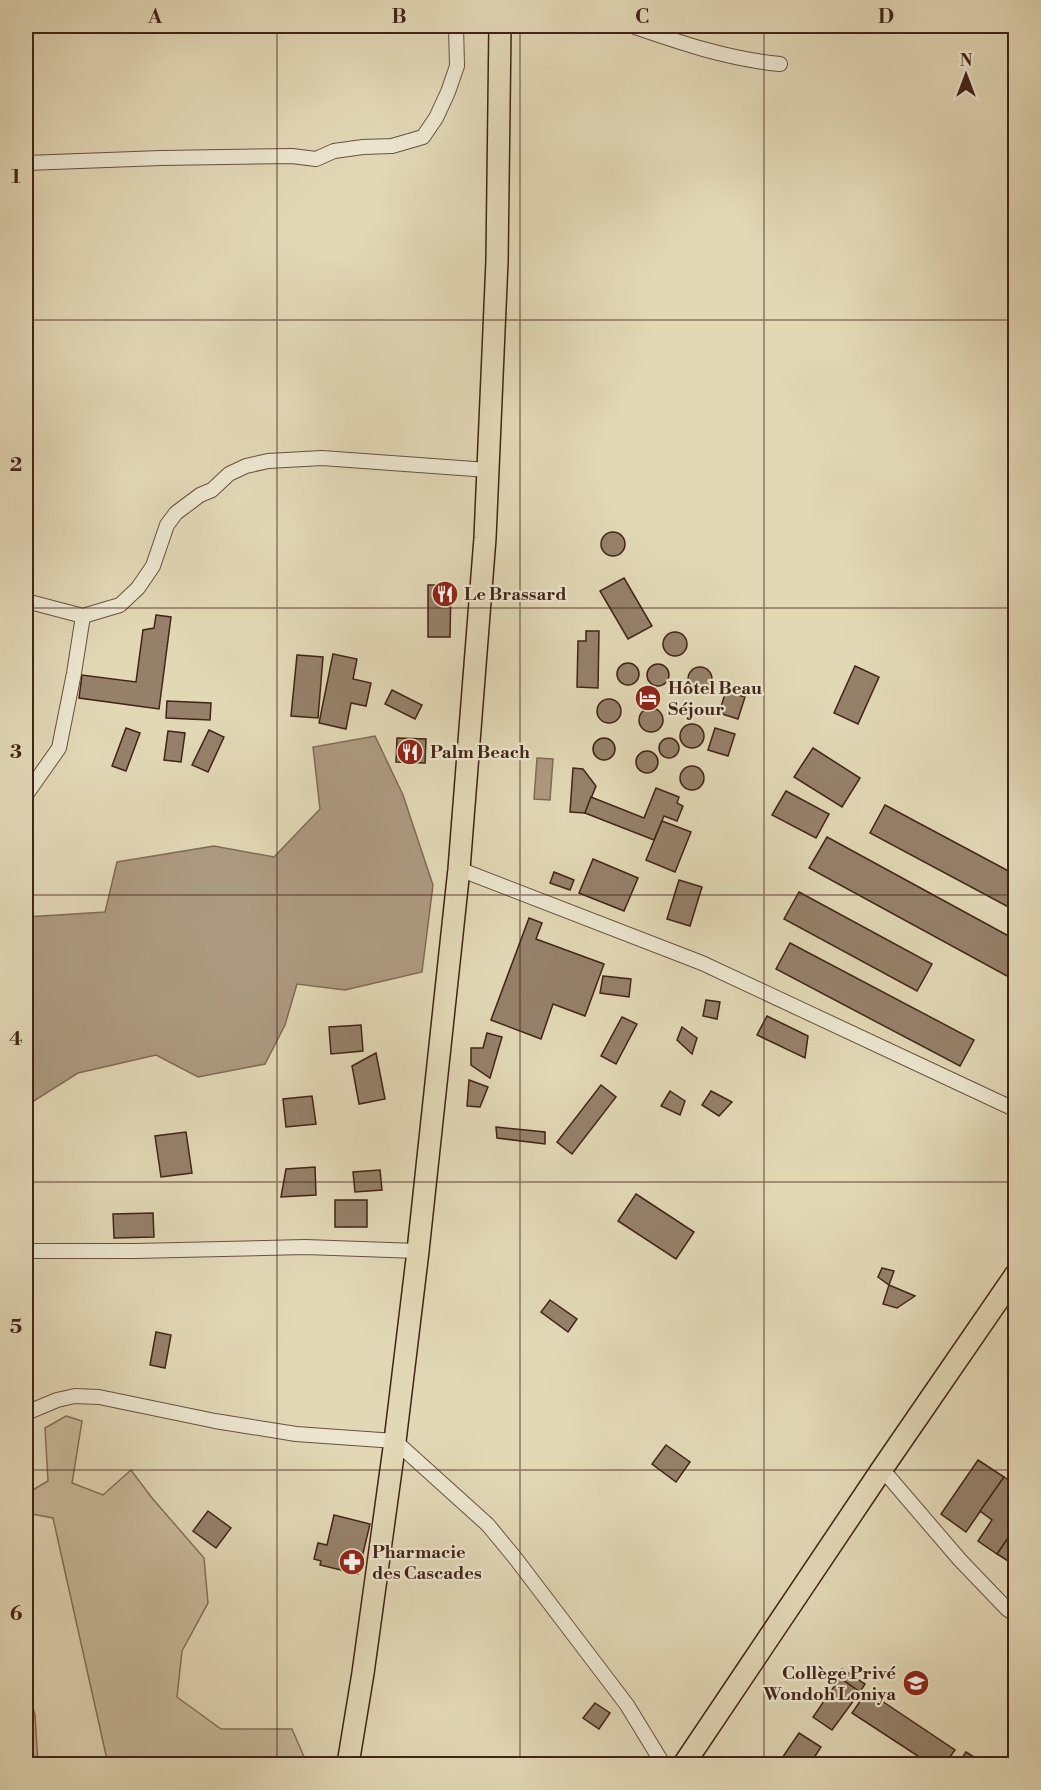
<svg xmlns="http://www.w3.org/2000/svg" width="1041" height="1790" font-family="'Libre Bodoni',serif">
  <rect width="100%" height="100%" fill="#e2d8b6"/>
  <filter id="stains"><feTurbulence type="fractalNoise" baseFrequency=".00333" numOctaves="4"/><feColorMatrix values="0 0 0 0 .2 0 0 0 0 .09 0 0 0 0 .02 0 0 0 .5 -.17"/></filter>
  <radialGradient id="worn" r=".72"><stop offset=".6" stop-color="#630" stop-opacity="0"/><stop offset="1" stop-color="#630" stop-opacity=".3"/></radialGradient>
  <g fill="#c7b99b" stroke="#846e59" stroke-width="1.5">
    <path d="M66 1416 82 1421 72 1483 103 1495 131 1470 152 1498 204 1558 208 1603 182 1651 177 1697 221 1729H292L305 1759 304 1764H108L53 1518 26 1513V1494L48 1481 45 1428Z"/>
    <path d="M26 1683 35 1715 38 1764H26Z"/>
  </g>
  <g fill="#ac9a80" stroke="#826a56" stroke-width="1.5">
    <path d="M375 736 403 795 433 885 422 972 345 990 297 984 285 1025 265 1064 198 1077 156 1055 78 1073 26 1106V917L105 912 117 862 214 846 274 857 320 809 313 747Z"/>
    <path d="M537 758 553 759 550 800 534 799Z"/>
  </g>
  <g fill="#95816a" stroke="#422317" stroke-width="1.5">
    <circle cx="613" cy="544" r="12"/>
    <path d="M624 578 652 626 628 639 600 591Z"/>
    <path d="M428 585H451L450 637H428Z"/>
    <path d="M156 615 171 617 159 709 79 698 82 675 136 682 143 630 154 628Z"/>
    <path d="M586 631H599L598 688 577 687 578 641H586Z"/>
    <circle cx="675" cy="644" r="12"/>
    <path d="M333 654 357 659 353 679 371 683 366 706 351 703 346 729 319 723Z"/>
    <path d="M297 655 323 657 318 718 291 716Z"/>
    <circle cx="628" cy="674" r="11"/>
    <circle cx="658" cy="675" r="11"/>
    <path d="M855 666 879 677 858 724 834 713Z"/>
    <circle cx="700" cy="679" r="12"/>
    <path d="M392 690 422 705 415 719 385 704Z"/>
    <path d="M726 691 745 697 738 719 719 713Z"/>
    <circle cx="609" cy="711" r="12"/>
    <path d="M167 701 211 703 210 720 166 718Z"/>
    <circle cx="651" cy="720" r="12"/>
    <circle cx="692" cy="736" r="12"/>
    <path d="M126 728 140 733 126 771 112 766Z"/>
    <path d="M715 728 735 734 728 756 708 750Z"/>
    <path d="M209 730 224 737 208 772 192 765Z"/>
    <path d="M168 731 185 733 181 762 164 760Z"/>
    <circle cx="604" cy="749" r="11"/>
    <path d="M397 738 426 739 425 763 396 762Z"/>
    <circle cx="669" cy="748" r="10"/>
    <path d="M813 748 860 778 842 807 794 777Z"/>
    <circle cx="647" cy="762" r="11"/>
    <circle cx="692" cy="778" r="12"/>
    <path d="M573 768 583 769 596 786 585 813 570 812Z"/>
    <path d="M656 788 679 797 677 803 683 806 677 821 664 816 654 840 585 813 591 797 644 818Z"/>
    <path d="M786 791 829 814 816 838 772 815Z"/>
    <path d="M885 805 1016 875V911L870 833Z"/>
    <path d="M662 821 691 832 675 872 646 860Z"/>
    <path d="M827 837 1016 940V962L1007 976 809 868Z"/>
    <path d="M593 859 638 878 624 911 579 893Z"/>
    <path d="M554 872 574 880 570 890 550 883Z"/>
    <path d="M679 880 702 887 690 926 667 919Z"/>
    <path d="M799 892 932 964 917 991 784 919Z"/>
    <path d="M529 918 542 923 536 939 604 964 585 1016 553 1004 541 1039 491 1020Z"/>
    <path d="M790 943 974 1040 960 1066 776 969Z"/>
    <path d="M603 976 631 979 629 997 600 993Z"/>
    <path d="M706 1000 720 1002 717 1019 703 1016Z"/>
    <path d="M767 1016 808 1036 805 1058 757 1035Z"/>
    <path d="M622 1017 637 1024 616 1064 601 1056Z"/>
    <path d="M361 1025 363 1051 331 1054 329 1027Z"/>
    <path d="M682 1027 697 1038 692 1054 677 1040Z"/>
    <path d="M487 1033 502 1037 490 1078 471 1065V1048H483Z"/>
    <path d="M376 1053 385 1099 359 1104 352 1066Z"/>
    <path d="M469 1080 488 1087 480 1107 467 1106Z"/>
    <path d="M601 1085 616 1097 572 1154 557 1142Z"/>
    <path d="M670 1091 685 1101 680 1115 661 1106Z"/>
    <path d="M711 1091 732 1102 719 1116 702 1105Z"/>
    <path d="M312 1096 316 1124 286 1127 283 1099Z"/>
    <path d="M496 1127 545 1132V1144L497 1138Z"/>
    <path d="M186 1132 192 1173 161 1177 155 1136Z"/>
    <path d="M315 1167 316 1195 281 1197 286 1169Z"/>
    <path d="M380 1170 382 1190 355 1192 353 1172Z"/>
    <path d="M636 1194 694 1232 676 1259 618 1221Z"/>
    <rect x="335" y="1200" width="32" height="27"/>
    <path d="M153 1213 154 1237 114 1238 113 1214Z"/>
    <path d="M882 1268 894 1271 889 1285 878 1277Z"/>
    <path d="M889 1285 915 1296 897 1308 883 1304Z"/>
    <path d="M550 1300 577 1319 568 1332 541 1312Z"/>
    <path d="M156 1332 171 1335 165 1368 150 1365Z"/>
    <path d="M666 1445 690 1462 676 1482 652 1464Z"/>
    <path d="M978 1460 1004 1477 966 1532 941 1514Z"/>
    <path d="M1004 1477 1016 1485V1527L997 1554 978 1541 992 1520 980 1511Z"/>
    <path d="M208 1511 231 1528 216 1548 193 1531Z"/>
    <path d="M334 1515 370 1524 358 1574 320 1565 321 1561 314 1559 318 1543 327 1545Z"/>
    <path d="M1015 1528H1016V1566L997 1554Z"/>
    <path d="M842 1669 865 1684 860 1692 837 1676Z"/>
    <path d="M840 1678 860 1692 832 1730 813 1717Z"/>
    <path d="M867 1691 955 1750 945 1764H930L852 1713Z"/>
    <path d="M595 1703 610 1713 599 1729 583 1718Z"/>
    <path d="M799 1733 821 1747 810 1764H778Z"/>
    <path d="M966 1752 985 1764H958Z"/>
  </g>
  <g fill="none" stroke-linecap="round" stroke-linejoin="round">
    <defs>
      <g id="street">
        <path d="M632 26C681 43 728 59 780 64"/>
        <path d="M26 163 161 158 292 156 316 159 334 151 363 147 392 146 423 137 436 118 448 92 457 66 456 26"/>
        <path d="M26 601 83 616 120 605 138 588 153 566 167 525 176 513 200 495 212 490 229 474 246 466 268 461 322 458 488 470"/>
        <path d="M26 795 59 748 74 673 83 616"/>
        <path d="M459 869 702 963 1016 1110"/>
        <path d="M26 1251H135L305 1247 418 1251"/>
        <path d="M26 1413 57 1400 75 1396 99 1397 215 1421 296 1434 395 1441 488 1525 516 1559 627 1705 663 1764"/>
        <path d="M882 1469 960 1560 1007 1609 1016 1615"/>
      </g>
      <g id="primary">
        <path d="M348 1764 363 1673 395 1441 418 1251 459 869 485 538 497 261 500 26"/>
        <path d="M684 1764 882 1469 1016 1274"/>
      </g>
    </defs>
    <use href="#street" stroke="#6a503f" stroke-width="16"/>
    <use href="#primary" stroke="#422317" stroke-width="24"/>
    <use href="#street" stroke="#ece6d0" stroke-width="14"/>
    <use href="#primary" stroke="#e2d8b6" stroke-width="21"/>
  </g>
  <path fill="none" stroke="#422317" stroke-width="1.5" stroke-opacity="0.55" d="M277 26V1764M520 26V1764M764 26V1764M26 320H1016M26 608H1016M26 895H1016M26 1182H1016M26 1470H1016"/>
  <defs>
    <symbol id="restaurant-disc" viewBox="-11 -11 22 22"><circle r="9.5" fill="#8f2418" stroke="#ece6d0"/><path d="M-5-6h1v4h1v-4h1v4h1v-4h1v5L-1.5 .5V6h-2V.5L-5-1ZM5-6V6H3V1.5H1.5Q1.5-4 5-6Z" fill="#fff"/></symbol>
    <symbol id="hotel-disc" viewBox="-11 -11 22 22"><circle r="9.5" fill="#8f2418" stroke="#ece6d0"/><path d="M-6-4.5h1.5V1H6V5H4.5V3h-9V5H-6ZM-4 0a1.8 1.8 0 1 1 3.6 0ZM.5 0V-2.5h3Q6-2.5 6 0Z" fill="#fff"/></symbol>
    <symbol id="pharmacy-disc" viewBox="-11 -11 22 22"><circle r="9.5" fill="#8f2418" stroke="#ece6d0"/><path d="M-2-6h4v4h4v4h-4v4h-4v-4h-4v-4h4Z" fill="#fff"/></symbol>
    <symbol id="school-disc" viewBox="-11 -11 22 22"><circle r="9.5" fill="#8f2418" stroke="#ece6d0"/><path d="M0-5L7-2L0 1L-7-2ZM-4 1L0 2.5L4 1V4Q0 6-4 4Z" fill="#fff"/></symbol>
  </defs>
  <g fill-rule="evenodd">
    <use href="#restaurant-disc" x="430" y="579" width="30" height="30"/>
    <use href="#hotel-disc" x="633" y="683" width="30" height="30"/>
    <use href="#restaurant-disc" x="395" y="737" width="30" height="30"/>
    <use href="#pharmacy-disc" x="337" y="1547" width="30" height="30"/>
    <use href="#school-disc" x="901" y="1668" width="30" height="30"/>
  </g>
  <g text-anchor="middle" stroke-width="4.5" stroke-linejoin="round" paint-order="stroke">
    <g font-size="18" font-weight="bold" fill="#422317" stroke="#ece6d0" text-anchor="start">
      <text x="464" y="600">Le Brassard</text>
      <text x="668" y="694">Hôtel Beau<tspan x="668" dy="21">Séjour</tspan></text>
      <text x="430" y="758">Palm Beach</text>
      <text x="372" y="1558">Pharmacie<tspan x="372" dy="21">des Cascades</tspan></text>
      <text x="896" y="1679" text-anchor="end">Collège Privé<tspan x="896" dy="21">Wondoh Loniya</tspan></text>
    </g>
  </g>
  <rect width="1041" height="1790" fill="none" stroke="#e2d8b6" stroke-width="66"/>
  <g transform="translate(966 75)" stroke="#ece6d0" stroke-width="4.5" paint-order="stroke">
  <path d="M0-4.5L10 22L0 15L-10 22Z" fill="#422317"/>
  <text y="-9" font-size="16" font-weight="bold" text-anchor="middle" fill="#422317">N</text>
  </g>
  <rect x="33" y="33" width="975" height="1724" fill="none" stroke="#422317" stroke-width="2"/>
  <g font-size="20" text-anchor="middle" font-weight="bold" fill="#422317">
    <text x="155" y="23">A</text>
    <text x="399" y="23">B</text>
    <text x="642" y="23">C</text>
    <text x="886" y="23">D</text>
    <text x="16" y="183">1</text>
    <text x="16" y="471">2</text>
    <text x="16" y="758">3</text>
    <text x="16" y="1045">4</text>
    <text x="16" y="1333">5</text>
    <text x="16" y="1620">6</text>
  </g>
  <rect width="100%" height="100%" filter="url(#stains)"/>
  <rect width="100%" height="100%" fill="url(#worn)"/>
</svg>
